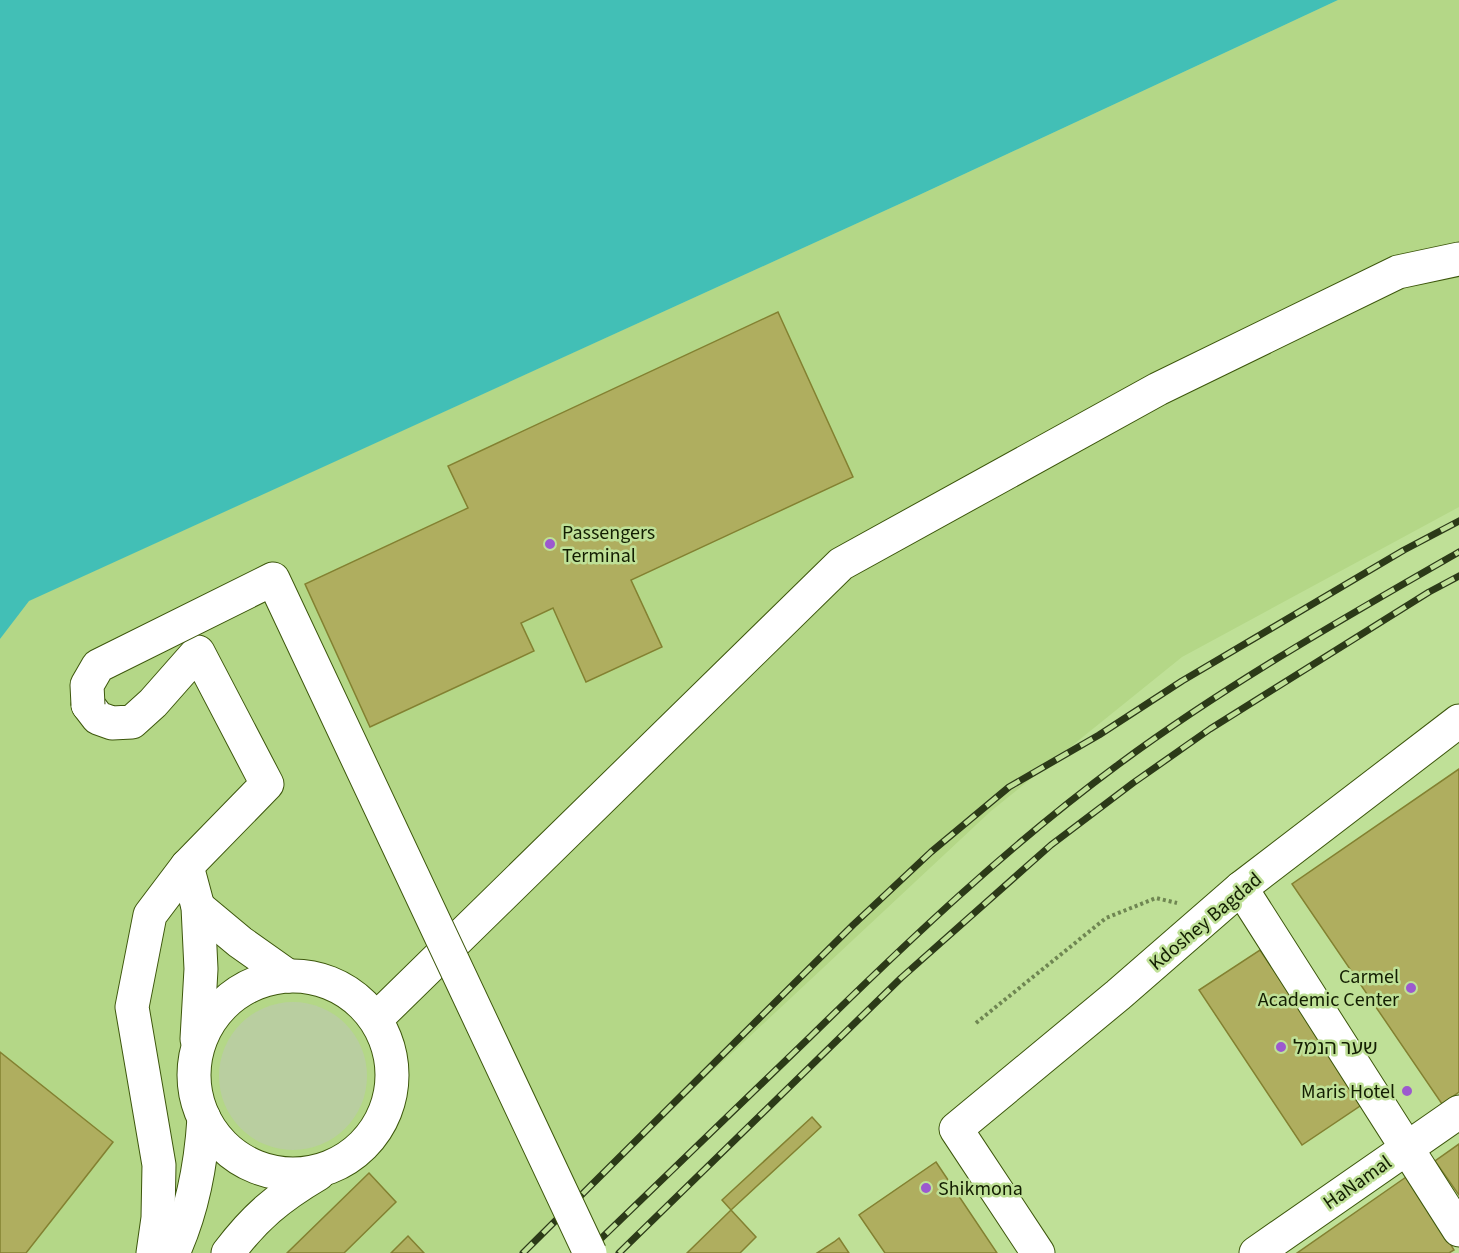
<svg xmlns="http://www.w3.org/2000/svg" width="1459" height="1253" font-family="'Source Sans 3','Noto Sans Hebrew',sans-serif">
<rect width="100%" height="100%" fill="#bfe097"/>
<path fill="#b4d787" d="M1338 0H1459V507L1182 657 991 811 518 1253H0V639L28 601 917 196Z"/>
<circle fill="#b9cea0" cx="293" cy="1076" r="74"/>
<path fill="#42bfb6" d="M0 0H1338L917 196 29 601 0 639Z"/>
<g fill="#afae5f" stroke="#838131" stroke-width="1.5">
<path d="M778 312 853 477 631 580 662 647 586 682 553 608 521 623 534 651 370 727 305 584 468 508 448 466Z"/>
<path d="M1459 769V1092L1442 1104 1292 884Z"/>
<path d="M1260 950 1363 1104 1302 1145 1199 990Z"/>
<path d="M0 1052 113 1142 26 1253H0Z"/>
<path d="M812 1117 821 1127 731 1210 722 1200Z"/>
<path d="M1459 1144V1195L1435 1161Z"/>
<path d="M936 1162 997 1253H885L859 1215Z"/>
<path d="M369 1173 396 1202 344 1253H287Z"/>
<path d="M1409 1175 1454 1250 1449 1253H1297Z"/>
<path d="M731 1210 756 1237 740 1253H687Z"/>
<path d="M408 1236 424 1253H391Z"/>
<path d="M839 1238 849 1253H817L834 1242Z"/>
</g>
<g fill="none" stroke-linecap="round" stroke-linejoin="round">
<defs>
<g id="minor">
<path d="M88 705 98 718 112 723 132 722 153 703 198 652 267 784 187 866 150 915 132 1007 159 1165 158 1218 153 1253"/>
<path d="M187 866 198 907 201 969 197 1039"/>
<path d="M1241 888 1459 1230"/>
<path d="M198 907 240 942 288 976"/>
<circle cx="293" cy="1075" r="99"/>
<path d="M376 1019 841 564 1158 389 1398 272 1459 259"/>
<path d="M173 1253C193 1210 201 1165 204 1118"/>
<path d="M228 1253C255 1217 279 1197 318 1174"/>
<path d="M1038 1253 956 1129 1118 995 1241 888 1459 721"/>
<path d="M1256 1253 1459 1112"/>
</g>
</defs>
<use href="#minor" stroke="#3d570c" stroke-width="35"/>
<path stroke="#6f8652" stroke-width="4" stroke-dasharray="3 3" stroke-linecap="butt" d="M976 1023 1106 918 1156 898 1177 903"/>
<use href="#minor" stroke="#fff" stroke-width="33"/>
<defs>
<g id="rail">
<path d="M523 1253 853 925 931 852 1009 787 1099 735 1182 681 1404 550 1459 521"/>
<path d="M586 1253C661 1181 735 1109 810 1037 908 941 1008 846 1119 764 1226 685 1344 618 1459 552"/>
<path d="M619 1253 901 978 1051 845 1133 783 1210 729 1429 592 1459 576"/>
</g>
</defs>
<use href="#rail" stroke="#2c3a18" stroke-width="7"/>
<use href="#rail" stroke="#bfe097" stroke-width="4.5" stroke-dasharray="14" stroke-linecap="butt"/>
<defs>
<path id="minor-bridge" d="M88 705 87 685 98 666 273 579 590 1253"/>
</defs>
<use href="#minor-bridge" stroke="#3d570c" stroke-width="35" stroke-linecap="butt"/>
<use href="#minor-bridge" stroke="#fff" stroke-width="33"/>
</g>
<g fill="#9c59cf" stroke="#bfe097" stroke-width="2">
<circle cx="550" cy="544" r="6"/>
<circle cx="1411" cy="988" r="6"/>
<circle cx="1281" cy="1047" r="6"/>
<circle cx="1407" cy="1091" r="6"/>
<circle cx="926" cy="1188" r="6"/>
</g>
<g text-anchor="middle" stroke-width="5" stroke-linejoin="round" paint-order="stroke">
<g font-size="20" fill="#131e02" stroke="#bfe097" text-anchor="start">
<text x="562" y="539">Passengers<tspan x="562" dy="23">Terminal</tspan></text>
<text x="1399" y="983" text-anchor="end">Carmel<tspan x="1399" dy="23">Academic Center</tspan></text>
<text x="1293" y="1054">שער הנמל</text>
<text x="1395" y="1098" text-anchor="end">Maris Hotel</text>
<text x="938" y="1195">Shikmona</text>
</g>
<g font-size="20" fill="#131e02" stroke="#bfe097">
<text transform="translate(1205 921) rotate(-40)" y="7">Kdoshey Bagdad</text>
<text transform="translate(1357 1182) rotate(-35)" y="7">HaNamal</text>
</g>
</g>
</svg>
